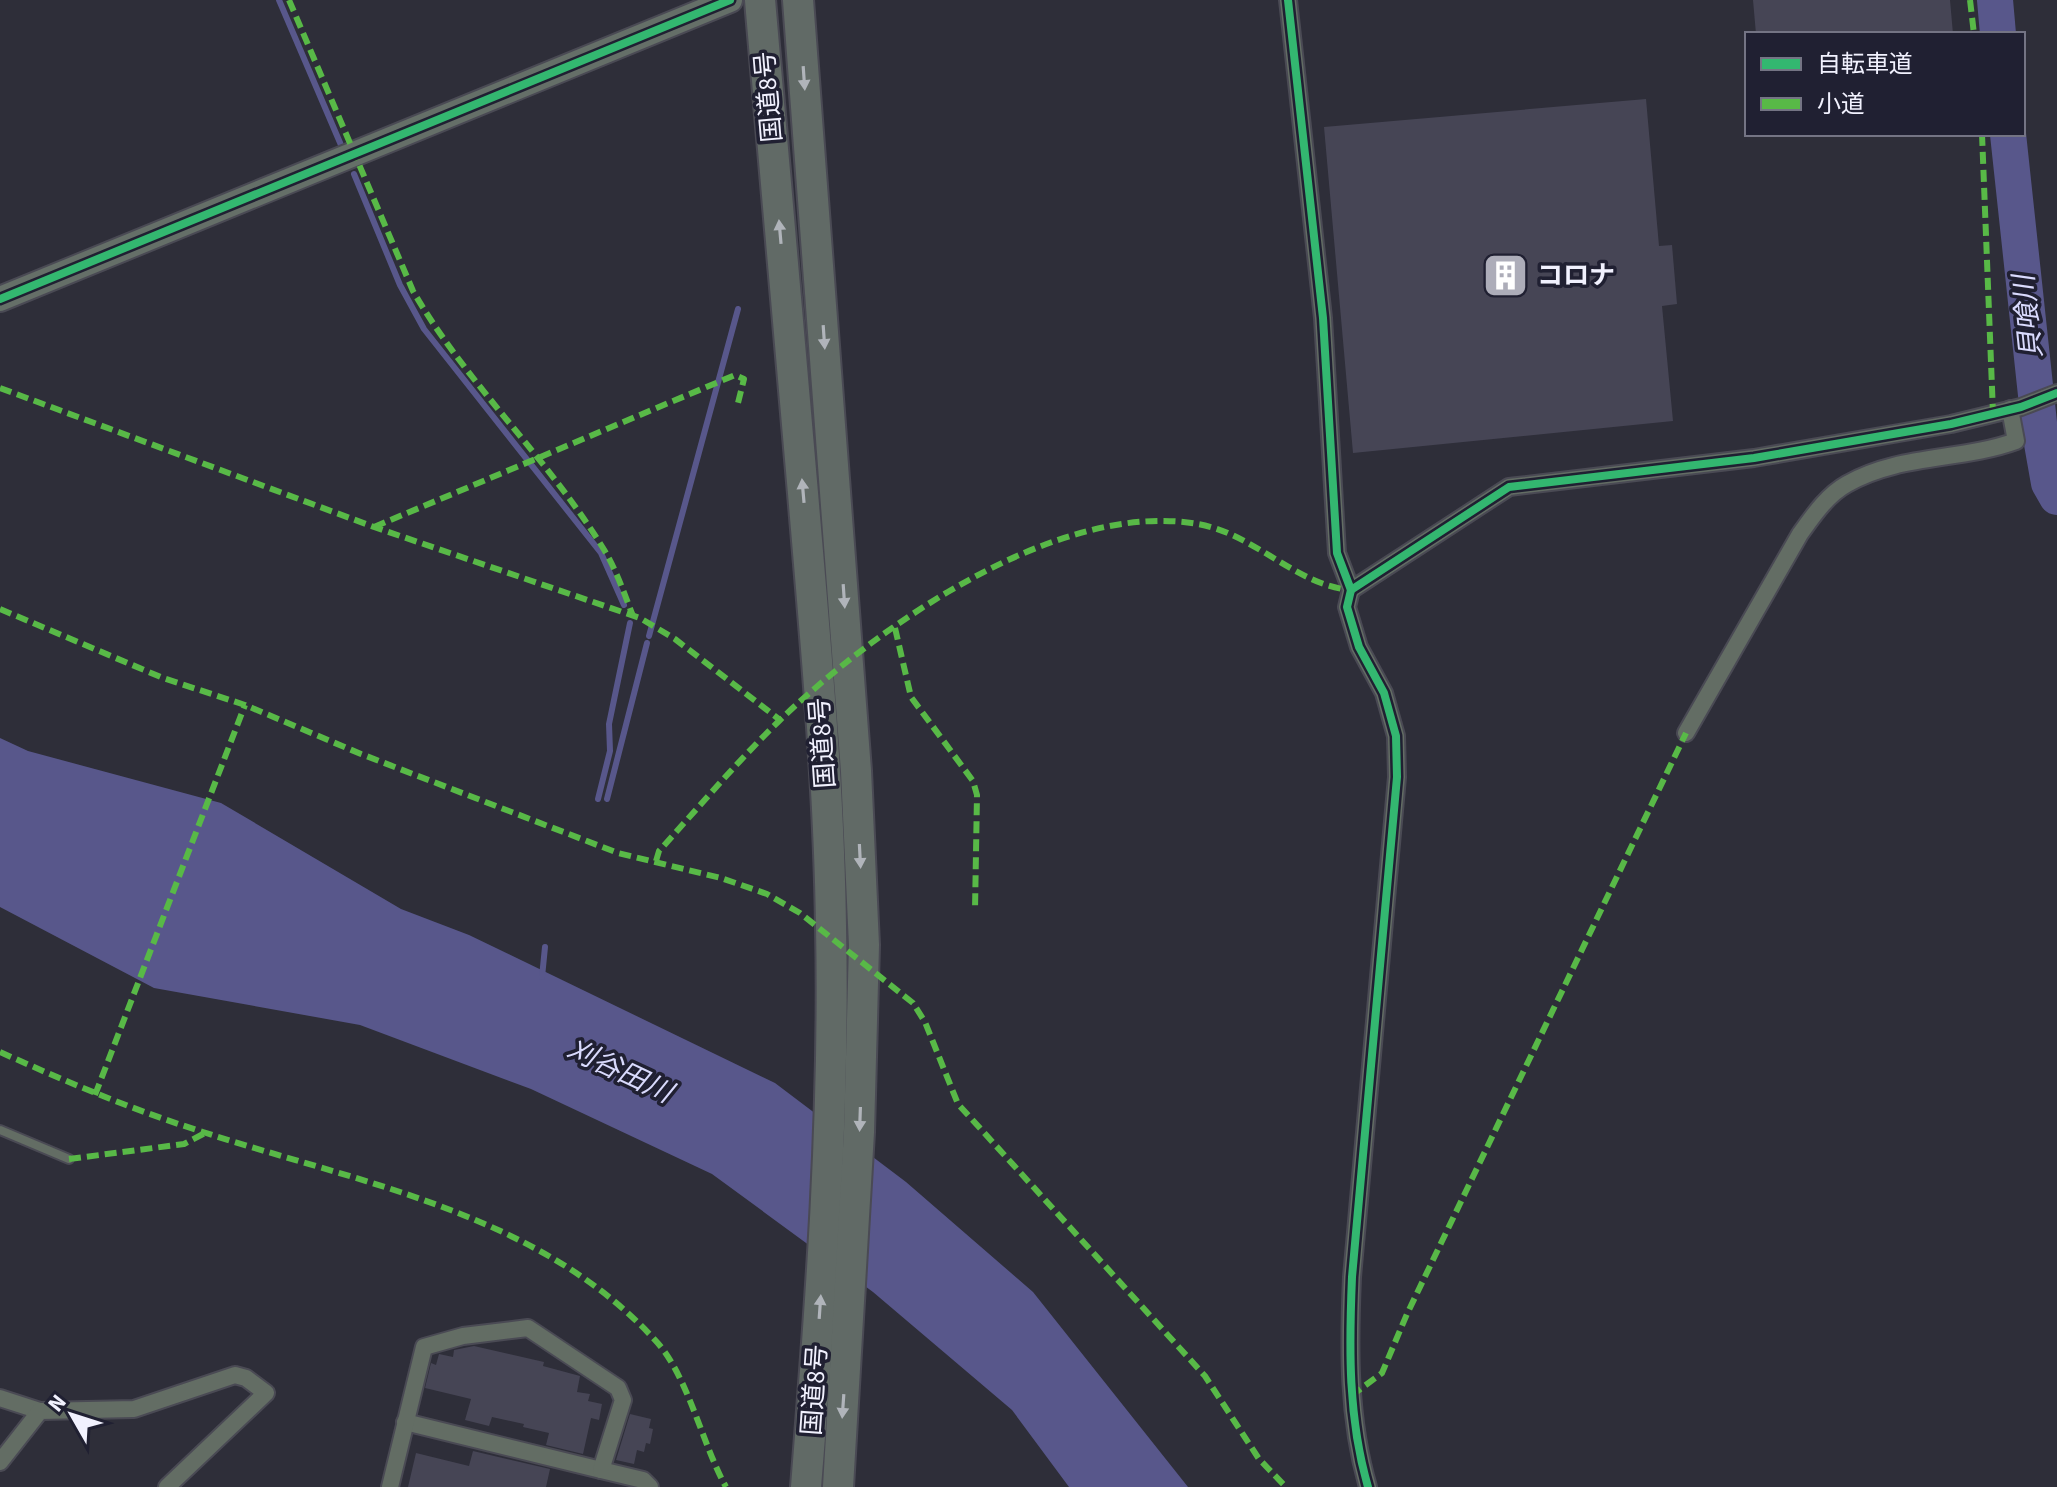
<svg xmlns="http://www.w3.org/2000/svg" width="2057" height="1487" font-family="'Source Sans 3','Noto Sans JP',sans-serif">
<rect width="100%" height="100%" fill="#2e2e39"/>
<path fill="#58578b" d="M0 738 28 751 221 803 401 909 469 935 775 1083 906 1182 1033 1292 1188 1487H1069L1012 1410 873 1292 712 1174 531 1089 360 1025 154 988 0 907Z"/>
<g fill="none" stroke-linecap="round" stroke-linejoin="round">
<g stroke="#58578b" stroke-width="6">
<path d="M279 0 341 145"/>
<path d="M354 174 400 285 424 329 601 553 624 605"/>
<path d="M649 636 738 309"/>
<path d="M598 799 610 751 609 724 630 623"/>
<path d="M607 799 647 643"/>
<path d="M542 977 545 947"/>
</g>
<g stroke="#58578b" stroke-width="36">
<path d="M1995 0 1998 34"/>
<path d="M2008 134 2040 432 2049 483 2057 497"/>
</g>
</g>
<g fill="#464555">
<path d="M1753 0H1950L1953 34H1756Z"/>
<path d="M1646 99 1659 246 1672 245 1677 304 1662 306 1673 421 1353 453 1324 127Z"/>
<path d="M474 1346 544 1362 543 1366 580 1376 577 1392 590 1394 588 1401 602 1404 599 1420 591 1418 583 1454 546 1445 549 1433 523 1427 524 1424 492 1417 489 1426 465 1420 471 1399 425 1388 431 1363 436 1365 439 1354 453 1357 454 1350Z"/>
<path d="M630 1414 651 1419 649 1428 653 1429 650 1444 646 1443 644 1452 637 1450 634 1464 616 1460Z"/>
<path d="M473 1451 550 1469 546 1487H408L416 1453 469 1466Z"/>
</g>
<g fill="none" stroke-linecap="round" stroke-linejoin="round">
<defs>
<path id="lane" d="M0 1130 69 1159"/>
<g id="street">
<path d="M1288 0 1323 318 1337 553 1351 590 1347 607 1359 647 1384 693 1396 736 1397 777 1352 1277C1349 1348 1348 1418 1368 1487"/>
<path d="M1351 590 1509 487 1754 458 1951 424 2021 407 2057 393"/>
<path d="M1686 733 1800 534C1813 516 1827 495 1847 484 1899 454 1961 461 2016 441L2010 409"/>
<path d="M0 1398 40 1411"/>
<path d="M405 1422 601 1470"/>
<path d="M0 1462 40 1411 134 1409 235 1375 246 1378 266 1393 167 1487"/>
<path d="M390 1487 424 1347 463 1336 528 1328 618 1388 623 1400 601 1470 643 1480 650 1487"/>
</g>
<path id="secondary" d="M0 299 730 0"/>
<g id="highway">
<path d="M760 0C774 164 789 328 803 493 815 637 829 781 831 926 835 1113 821 1301 806 1487"/>
<path d="M798 0 856 771 864 945 859 1132 838 1487"/>
</g>
</defs>
<use href="#lane" stroke="#4a4a54" stroke-width="12"/>
<use href="#street" stroke="#4a4a54" stroke-width="20"/>
<use href="#secondary" stroke="#4a4a54" stroke-width="28"/>
<use href="#highway" stroke="#4a4a54" stroke-width="34"/>
<use href="#lane" stroke="#636d64" stroke-width="8"/>
<use href="#street" stroke="#636d64" stroke-width="16"/>
<use href="#secondary" stroke="#656f68" stroke-width="24"/>
<use href="#highway" stroke="#616a66" stroke-width="30"/>
<g stroke="#58b947" stroke-width="6" stroke-dasharray="12 6" stroke-linecap="butt">
<path d="M289 0 413 291C466 383 547 457 603 548 616 569 624 593 633 616"/>
<path d="M1970 0 1974 34"/>
<path d="M1982 134 1993 413"/>
<path d="M0 388 374 527 640 618 675 639 780 720"/>
<path d="M374 527 735 375 744 379 737 407"/>
<path d="M0 609 163 678 245 705 361 754 618 853 721 878 767 894 800 913 913 1003 925 1022 958 1104 1205 1376 1259 1459 1286 1487"/>
<path d="M895 628 911 697 973 781 977 795 975 910"/>
<path d="M656 861 659 851C698 808 736 763 778 722 874 629 1057 499 1198 524 1255 534 1297 586 1351 590"/>
<path d="M0 1052C67 1082 133 1110 203 1132 359 1183 539 1213 655 1340 688 1375 702 1444 726 1487"/>
<path d="M95 1095 245 705"/>
<path d="M69 1159 184 1144 205 1133"/>
<path d="M1351 1396 1382 1373 1407 1314 1686 733"/>
</g>
<defs>
<g id="cycleway">
<path d="M1288 0 1323 318 1337 553 1351 590 1347 607 1359 647 1384 693 1396 736 1397 777 1352 1277C1349 1348 1348 1418 1368 1487"/>
<path d="M0 299 730 0"/>
<path d="M1351 590 1509 487 1754 458 1951 424 2021 407 2057 393"/>
</g>
</defs>
<use href="#cycleway" stroke="#202032" stroke-width="13"/>
<use href="#cycleway" stroke="#33b770" stroke-width="8"/>
</g>
<defs><path id="oneway-solid" d="M-6-.8H1V-3.2L6.5 0L1 3.2V.8H-6Z" transform="scale(2)"/></defs>
<g fill="#b0b4ba">
<use href="#oneway-solid" transform="translate(804 78) rotate(86)"/>
<use href="#oneway-solid" transform="translate(780 232) rotate(-95)"/>
<use href="#oneway-solid" transform="translate(824 337) rotate(86)"/>
<use href="#oneway-solid" transform="translate(803 491) rotate(-95)"/>
<use href="#oneway-solid" transform="translate(844 596) rotate(86)"/>
<use href="#oneway-solid" transform="translate(860 856) rotate(87)"/>
<use href="#oneway-solid" transform="translate(860 1119) rotate(92)"/>
<use href="#oneway-solid" transform="translate(820 1307) rotate(-86)"/>
<use href="#oneway-solid" transform="translate(843 1406) rotate(94)"/>
</g>
<defs>
<symbol id="building-square" viewBox="-11 -11 22 22"><rect x="-9" y="-9" width="18" height="18" rx="4" fill="#adadb9" stroke="#202032"/><path d="M-4-6H4V6H1V3H-1V6H-4ZM-2.5-4.3h1.7v1.8h-1.7ZM.8-4.3h1.7v1.8H.8ZM-2.5-1h1.7V.8h-1.7ZM.8-1h1.7V.8H.8Z" fill="#fff"/></symbol>
</defs>
<g fill-rule="evenodd">
<use href="#building-square" x="1480" y="250" width="51" height="51"/>
</g>
<g text-anchor="middle" stroke-width="7" stroke-linejoin="round" paint-order="stroke">
<g font-size="26" fill="#f1f1fe" stroke="#202032">
<text transform="translate(768 97) rotate(-95)" y="9">国道8号</text>
<text transform="translate(822 743) rotate(-94)" y="9">国道8号</text>
<text transform="translate(814 1390) rotate(-86)" y="9">国道8号</text>
</g>
<g font-size="26" font-weight="bold" fill="#f1f1fe" stroke="#202032" text-anchor="start">
<text x="1537" y="284">コロナ</text>
</g>
<g font-size="28" font-style="italic" fill="#d9dafd" stroke="#202032">
<text transform="translate(2027 317) rotate(-96)" y="10">貝喰川</text>
<text transform="translate(620 1070) rotate(25)" y="10">刈谷田川</text>
</g>
</g>
<rect x="1745" y="32" width="280" height="104" fill="#202032" stroke="#747484" stroke-width="2"/>
<rect x="1761" y="58" width="40" height="12" fill="#33b770" stroke="#747484" stroke-width="2"/>
<text x="1817" y="72" font-size="24" fill="#f1f1fe">自転車道</text>
<rect x="1761" y="98" width="40" height="12" fill="#58b947" stroke="#747484" stroke-width="2"/>
<text x="1817" y="112" font-size="24" fill="#f1f1fe">小道</text>
<g transform="translate(72 1415) rotate(309)" stroke="#202032" stroke-width="6" paint-order="stroke">
<path d="M0-6L14 30L0 20L-14 30Z" fill="#f1f1fe"/>
<text y="-12" font-size="22" font-weight="bold" text-anchor="middle" fill="#f1f1fe">N</text>
</g>
</svg>
